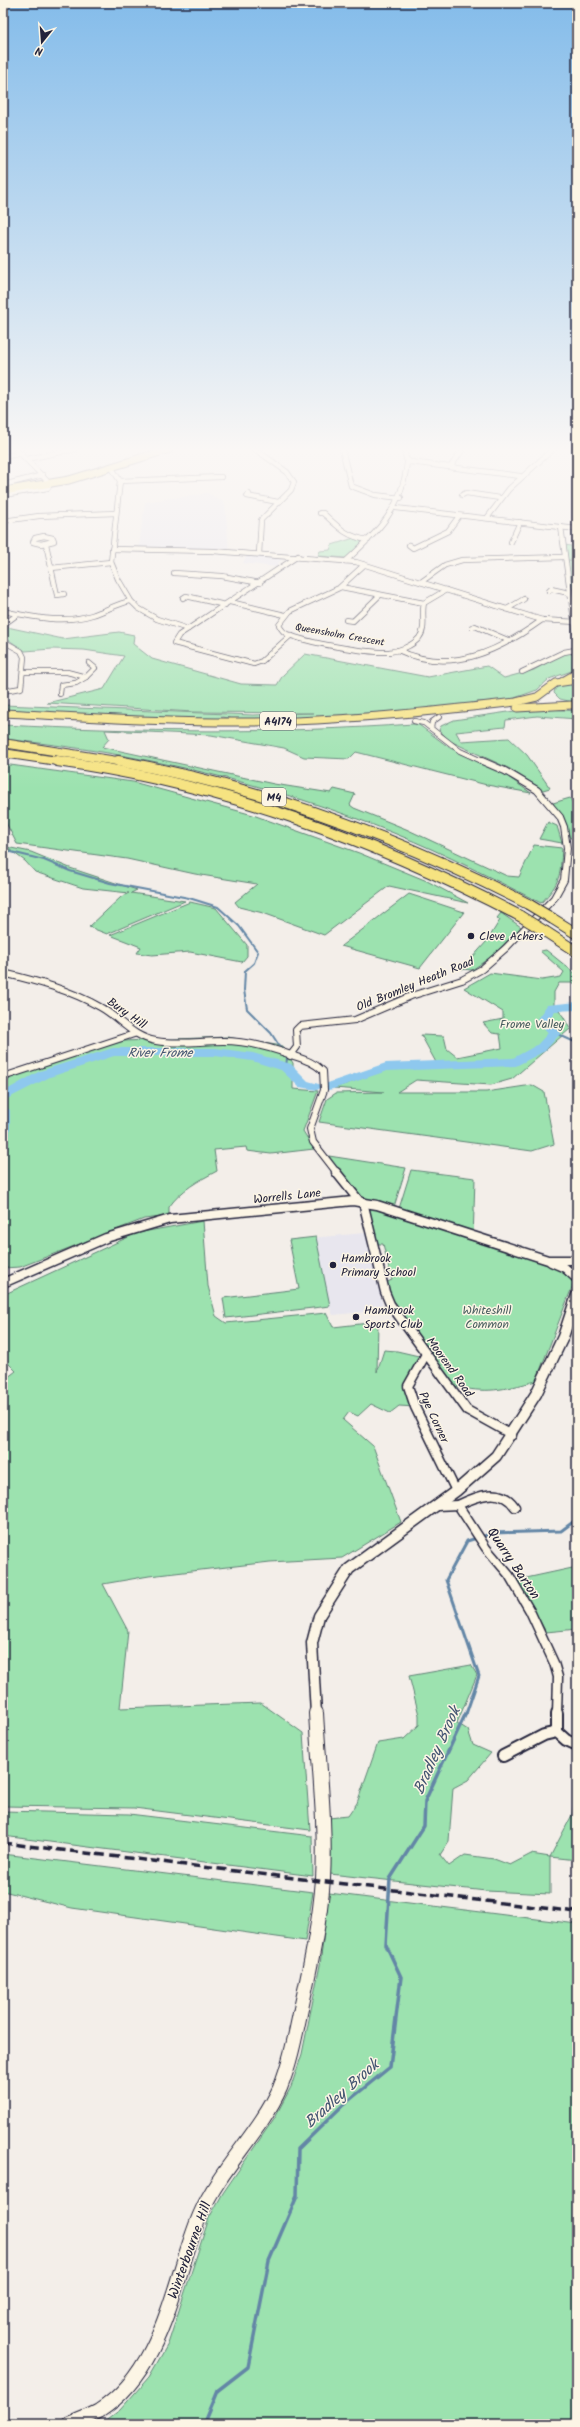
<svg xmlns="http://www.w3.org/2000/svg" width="580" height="2427" font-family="Kalam,sans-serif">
<rect width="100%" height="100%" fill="#f3eee9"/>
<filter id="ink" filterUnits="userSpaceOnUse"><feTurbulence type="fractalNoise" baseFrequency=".025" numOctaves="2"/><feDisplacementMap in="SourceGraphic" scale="8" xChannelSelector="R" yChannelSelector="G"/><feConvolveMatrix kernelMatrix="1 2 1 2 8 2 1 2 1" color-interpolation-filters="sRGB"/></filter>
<g filter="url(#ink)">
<g fill="#e8e6ee">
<path d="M208 493 225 503 229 551 139 547 145 502Z"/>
<path d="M247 555 282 558 276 567 243 563Z"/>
<path d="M365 1233 384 1310 333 1315 329 1306 226 1318 223 1298 299 1289 289 1240Z"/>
</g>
<g fill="#9ce2af" stroke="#5f8275">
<path d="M354 538 364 541 347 558 318 556 320 551 330 550 332 545Z"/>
<path d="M565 545 576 547 577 560H567Z"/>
<path d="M566 561 577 562V589H572Z"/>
<path d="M7 627 63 639 119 632 134 635 133 644 152 659 241 684 277 685 283 675 305 654 428 677 487 666 504 678 534 670 562 654 577 651 571 654H577V669L549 679 537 690 509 700 478 702 447 708 286 719H235L222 717 214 720 3 710V705L253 715 314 713 193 712 47 703 104 689 124 656 84 650 52 649 25 651 3 636Z"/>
<path d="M577 682V703L560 699 554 693 556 686Z"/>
<path d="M535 708 577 711V719L537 716 506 720 505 727 456 732 461 741 509 738 527 755 550 788 543 790 510 769 450 741 439 730 441 726 454 720Z"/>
<path d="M413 724 419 725 450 748 494 767 531 793 487 785 356 752 349 759 304 757 284 748 211 735 105 730 109 739 102 747 274 784 331 793 334 789 355 794 350 805 354 808 406 829 507 876 519 877 534 845 562 848C560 876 561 882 541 903 493 879 446 854 396 834 272 783 136 752 3 739V725C140 732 276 734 413 724Z"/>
<path d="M3 764 133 782 253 815 359 853 427 881 468 903 389 886 324 935 263 913 239 907 235 902 257 884 195 874 127 859 17 844 3 817Z"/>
<path d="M570 798 577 812V837L570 838 566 825 553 803Z"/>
<path d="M548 822 557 826 562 843 539 839Z"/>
<path d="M6 847 31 852 70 868 137 890 131 893 185 901 107 934 89 927 121 897 129 893 83 888 35 872 25 861Z"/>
<path d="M409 894 464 912 420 968 341 946Z"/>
<path d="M190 902 216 908 247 945V956L242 962 190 952 152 955 137 953 141 947 110 935Z"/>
<path d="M501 913 521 927 492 956 472 970 462 969 487 941 500 920 497 918Z"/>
<path d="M546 950 577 975V983H559L554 992V1005L563 1016 570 1029 512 1079 491 1085 416 1080 397 1092H486L532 1085 544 1092 554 1144 532 1151 319 1122 327 1099 336 1093 384 1092 334 1088 392 1068 438 1066 421 1035 444 1036 447 1049 457 1057 502 1048 500 1034 492 1033 483 1023 503 1019V1012L464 988 490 973 542 980 561 977 564 972 540 951Z"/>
<path d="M227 1037 282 1046 293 1063V1089L318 1091 303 1131 314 1149 271 1154 247 1151 246 1147 214 1150 217 1171C198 1181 181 1190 169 1207V1216L144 1219 20 1267 3 1268V1086L12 1077 65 1057 124 1041Z"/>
<path d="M329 1156 406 1168 394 1207 360 1197Z"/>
<path d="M411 1170 475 1178 473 1240 550 1265 572 1279 574 1282 536 1381C502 1390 487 1394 453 1386L393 1303 385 1283 392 1280 383 1244H377L368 1214 369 1209 373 1208 397 1215Z"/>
<path d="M203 1221 208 1286 216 1316 226 1323 326 1313 333 1327 378 1322 377 1372 384 1350 397 1351 423 1357 408 1386 415 1407 399 1406 390 1413 371 1404 358 1416 349 1412 343 1420 373 1446 401 1522 342 1558 270 1562 149 1576 103 1584 128 1631 120 1708 261 1703 303 1733 310 1830 134 1808 3 1806V1381L16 1371 3 1358V1295L137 1233Z"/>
<path d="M316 1237 330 1306 226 1318 223 1298 299 1289 289 1240Z"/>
<path d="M577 1567V1629L546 1632 517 1580Z"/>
<path d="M471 1665 477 1675 457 1723 468 1730 473 1745 491 1753 468 1780 453 1788 449 1841 440 1855 449 1866 465 1855 494 1859 510 1865 531 1854 550 1857 572 1815 577 1785V1860L550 1857V1894L486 1891 330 1874 329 1818 348 1816 357 1803 378 1743 404 1739 419 1725V1715L409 1676Z"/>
<path d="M3 1811 129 1814 312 1836 313 1876 3 1836Z"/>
<path d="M3 1854 313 1892 305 1941 72 1908 3 1891Z"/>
<path d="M329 1893 577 1924V2424H101L120 2410 149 2377 168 2344 209 2218 223 2193 275 2117 291 2087 302 2054 320 1965Z"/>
</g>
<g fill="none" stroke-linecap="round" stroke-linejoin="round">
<g stroke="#6386a6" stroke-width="2">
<path d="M3 850 44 860 70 871 110 883 189 898 218 907 239 926 258 952 254 963 245 971 244 990 247 1009 271 1033 282 1050"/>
<path d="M555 1033 577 1043"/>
<path d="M286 1067 287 1058"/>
</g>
<path stroke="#6386a6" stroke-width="3" d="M466 1714 479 1676 446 1580 467 1541 494 1533 561 1531 577 1519"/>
<path stroke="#6386a6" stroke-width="3.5" d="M206 2424 205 2420 217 2391 248 2367 269 2261 297 2196 298 2149 342 2106 390 2067 401 1977 386 1945 390 1879 424 1826 425 1801 466 1713"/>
<g fill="#8ec8ee" fill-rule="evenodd">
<path d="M577 1002V1010L555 1011 549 1019 561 1033 545 1051 516 1066 387 1071 333 1089 328 1090 322 1087 317 1090 299 1087 281 1070 252 1061 215 1056H114L50 1077 3 1101V1092L40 1071 113 1048H215L253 1053 291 1064 308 1081 322 1085 386 1063 513 1058 537 1045 548 1033 537 1019 547 1005Z"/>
<path d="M3 1106 10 1110V1136L3 1140Z"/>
</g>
<defs>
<g id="minor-far3">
<path d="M255 449 287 472 294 482 291 490 261 520 259 554"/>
<path d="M342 449 351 486 375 495 401 498"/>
<path d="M404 449 406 459 410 462"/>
<path d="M3 457 22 453"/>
<path d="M27 459 75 449"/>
<path d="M410 462 520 476"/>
<path d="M451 466 463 449"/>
<path d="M112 468 120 481 111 562 118 579 131 601 138 608 157 619 188 629"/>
<path d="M120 481 221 477"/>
<path d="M3 485 43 475"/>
<path d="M249 494 247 496 278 502"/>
<path d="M3 495 48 488 50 484 16 449"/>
<path d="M462 495 466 493 500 498"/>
<path d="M396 508 577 529"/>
<path d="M320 513H323C338 527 347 537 368 540"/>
<path d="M487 518 509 489 553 449"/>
<path d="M3 521 39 516 116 513"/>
<path d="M561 527 577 642"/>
<path d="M44 536 53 538 54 541 41 544 33 542 35 538Z"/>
<path d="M511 542 520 522"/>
<path d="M46 544 57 595 64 594"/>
<path d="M409 545 413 548 448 531 459 516"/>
<path d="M112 549 213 551 356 562 542 620 577 622"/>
<path d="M346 561C378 531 402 509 407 463L410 462"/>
<path d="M364 565 339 588 290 611 279 625C281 629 283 632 287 634 307 643 367 653 389 652 399 651 412 646 419 638 427 628 421 615 424 603L446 590"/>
<path d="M51 568 111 562"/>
<path d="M174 573 222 576 260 583"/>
<path d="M421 582 445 565 462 560 564 557"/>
<path d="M341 587 424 603"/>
<path d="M549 591 551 589 569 593"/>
<path d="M183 598 186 596 225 605"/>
<path d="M230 602 285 615"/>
<path d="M507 609 524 599"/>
<path d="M3 611C32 617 63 624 92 615 105 611 117 604 130 601"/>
<path d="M346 620 353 621 380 595"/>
<path d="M3 625 18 614"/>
<path d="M472 627 475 626 510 641"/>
<path d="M291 635 262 661 254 664 174 643 179 635 298 556"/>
<path d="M3 641 21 651 24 657 21 688 3 691"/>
<path d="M398 650C451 675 499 651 542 620"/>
<path d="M23 672H67L86 677 76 683 61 685 60 694"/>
<path d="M522 672 564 652 575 650 577 647"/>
<path d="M86 677 95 668 89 663"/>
<path d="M414 721 424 723 460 751 484 762"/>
<path d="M431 728 432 722 439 717"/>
</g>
<g id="minor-far2">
<path d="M3 973C37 981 70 990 100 1007 120 1018 132 1037 156 1041 179 1045 200 1041 223 1041 246 1041 269 1047 291 1055 303 1059 314 1062 323 1071L324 1090 310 1129 313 1142 337 1173"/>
<path d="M290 1056 297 1047 296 1030 300 1026 355 1020 411 996 462 980 482 969 506 948 554 898 564 880 567 848 564 827 560 817 537 790 505 771 482 761"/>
<path d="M3 1077 134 1034"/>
</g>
<g id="minor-far1">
<path d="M336 1172 360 1202"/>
<path d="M363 1202 385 1292 390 1304 467 1410 512 1435"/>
<path d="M551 1262 565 1268 577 1279"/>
<path d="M3 1283 106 1238 170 1219 353 1201 377 1205 548 1260H577"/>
<path d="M426 1354 408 1386 415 1407 456 1491"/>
<path d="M458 1505C477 1496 501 1486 515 1507"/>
<path d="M436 1506 458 1505 486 1548 509 1575 530 1611 554 1663 558 1677 557 1714"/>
</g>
<g id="minor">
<path d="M557 1732V1713"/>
<path d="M503 1756 544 1735 557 1732 566 1740 577 1745"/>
</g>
<path id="secondary-far1" d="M316 1714 312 1643 319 1616 349 1569 456 1491 496 1456 536 1394 563 1337 577 1295"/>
<path id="secondary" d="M70 2424C79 2420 90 2416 99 2411 164 2370 173 2280 200 2215 220 2168 260 2133 280 2088 291 2061 296 2032 302 2004 311 1963 320 1921 323 1879 326 1824 319 1768 316 1713"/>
<g id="primary">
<path d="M3 491 69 480 170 449"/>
<path d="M563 681 577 673"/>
</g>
<g id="trunk">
<path d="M517 708 572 705"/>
<path d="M3 713C87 717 170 723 254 722 342 721 429 712 516 702L537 697 556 683 577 680"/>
</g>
<g id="motorway-far1">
<path d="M3 743 123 762"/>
<path d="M3 753 64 762"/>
</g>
<g id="motorway">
<path d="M57 761C223 784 372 839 520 916"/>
<path d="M118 761C262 787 398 837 528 904"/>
<path d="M553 919 577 934"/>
<path d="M546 932 577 952"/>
</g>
</defs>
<use href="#minor-far3" stroke="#22223b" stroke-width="6"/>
<use href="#minor-far2" stroke="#22223b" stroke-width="8"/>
<use href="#minor-far1" stroke="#22223b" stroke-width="11"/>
<use href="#minor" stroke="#22223b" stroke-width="14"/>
<use href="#secondary-far1" stroke="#22223b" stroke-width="13"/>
<use href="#secondary" stroke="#22223b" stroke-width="16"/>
<use href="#primary" stroke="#22223b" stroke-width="9"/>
<use href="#trunk" stroke="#22223b" stroke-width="9"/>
<use href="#motorway-far1" stroke="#22223b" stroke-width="10"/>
<use href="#motorway" stroke="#22223b" stroke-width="12"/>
<use href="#minor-far3" stroke="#fcf5e5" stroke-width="4.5"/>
<use href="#minor-far2" stroke="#fcf5e5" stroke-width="6"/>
<use href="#minor-far1" stroke="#fcf5e5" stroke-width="8"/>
<use href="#minor" stroke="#fcf5e5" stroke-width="10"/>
<use href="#secondary-far1" stroke="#fcf5e5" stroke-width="10"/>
<use href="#secondary" stroke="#fcf5e5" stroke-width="14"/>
<use href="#primary" stroke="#f6e381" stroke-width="7"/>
<use href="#trunk" stroke="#f6e381" stroke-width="7"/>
<use href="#motorway-far1" stroke="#f6e381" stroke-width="8"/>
<use href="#motorway" stroke="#f6e381" stroke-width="10"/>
<path stroke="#22223b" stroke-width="3.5" stroke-dasharray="9 4.5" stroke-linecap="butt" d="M3 1843 577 1912"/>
<defs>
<g id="motorway-bridge">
<path d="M528 904 553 919"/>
<path d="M520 916 546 932"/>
</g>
</defs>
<use href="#motorway-bridge" stroke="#22223b" stroke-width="12" stroke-linecap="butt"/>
<use href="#motorway-bridge" stroke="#f6e381" stroke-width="10"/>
</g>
</g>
<linearGradient id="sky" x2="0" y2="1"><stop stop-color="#84bcea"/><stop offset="0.57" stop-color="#faf7f5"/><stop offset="1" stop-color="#faf7f5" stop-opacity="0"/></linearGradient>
<rect width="580" height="789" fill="url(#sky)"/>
<g fill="#22223b" stroke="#fcf5e5" stroke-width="1.5">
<circle cx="471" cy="936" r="4"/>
<circle cx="333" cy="1265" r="4"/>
<circle cx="356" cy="1317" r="4"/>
</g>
<g text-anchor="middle" stroke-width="3" stroke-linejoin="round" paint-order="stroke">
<g font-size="10" fill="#22223b" stroke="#fcf5e5">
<text transform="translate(340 634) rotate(10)" y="4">Queensholm Crescent</text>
</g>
<g fill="#fcf5e5" stroke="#63616e" stroke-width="1">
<rect x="260" y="712" width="36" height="18" rx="3"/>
<rect x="262" y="788" width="24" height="18" rx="3"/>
</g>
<g font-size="11" font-weight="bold" fill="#22223b">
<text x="278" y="725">A4174</text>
<text x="274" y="801">M4</text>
</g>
<g font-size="12" fill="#22223b" stroke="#fcf5e5" text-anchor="start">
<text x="479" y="940">Cleve Achers</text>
<text x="341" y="1262">Hambrook<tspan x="341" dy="14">Primary School</tspan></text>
<text x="364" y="1314">Hambrook<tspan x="364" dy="14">Sports Club</tspan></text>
</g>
<g font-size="12" fill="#22223b" stroke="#fcf5e5">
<text transform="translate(415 984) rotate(-22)" y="4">Old Bromley Heath Road</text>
<text transform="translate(127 1013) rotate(35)" y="4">Bury Hill</text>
<text transform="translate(287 1196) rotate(-6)" y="4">Worrells Lane</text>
<text transform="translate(450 1367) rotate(54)" y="4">Moorend Road</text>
<text transform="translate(434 1417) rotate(65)" y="4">Pye Corner</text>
</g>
<g font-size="12" fill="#475c5e" stroke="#fcf5e5">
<text x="532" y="1028">Frome Valley</text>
<text x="487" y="1314">Whiteshill<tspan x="487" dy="14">Common</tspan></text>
</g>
<g font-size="13" font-style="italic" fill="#425471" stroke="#fcf5e5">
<text x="160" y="1057">River Frome</text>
</g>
<g font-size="14" fill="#22223b" stroke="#fcf5e5">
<text transform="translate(514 1563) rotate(56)" y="5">Quarry Barton</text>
<text transform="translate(189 2250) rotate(-70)" y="5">Winterbourne Hill</text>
</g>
<g font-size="16" font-style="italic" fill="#425471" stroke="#fcf5e5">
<text transform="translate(436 1750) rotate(-66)" y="6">Bradley Brook</text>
<text transform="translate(341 2093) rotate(-42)" y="6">Bradley Brook</text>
</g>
</g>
<rect width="580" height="2427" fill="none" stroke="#fcf5e5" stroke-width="16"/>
<rect x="8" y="8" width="564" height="2411" fill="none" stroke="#22223b" stroke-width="1.5" filter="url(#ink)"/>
<g transform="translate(42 42) rotate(197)" stroke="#fcf5e5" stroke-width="3" paint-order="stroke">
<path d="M0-3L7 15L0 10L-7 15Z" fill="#22223b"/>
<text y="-6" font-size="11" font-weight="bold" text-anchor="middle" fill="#22223b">N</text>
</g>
</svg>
